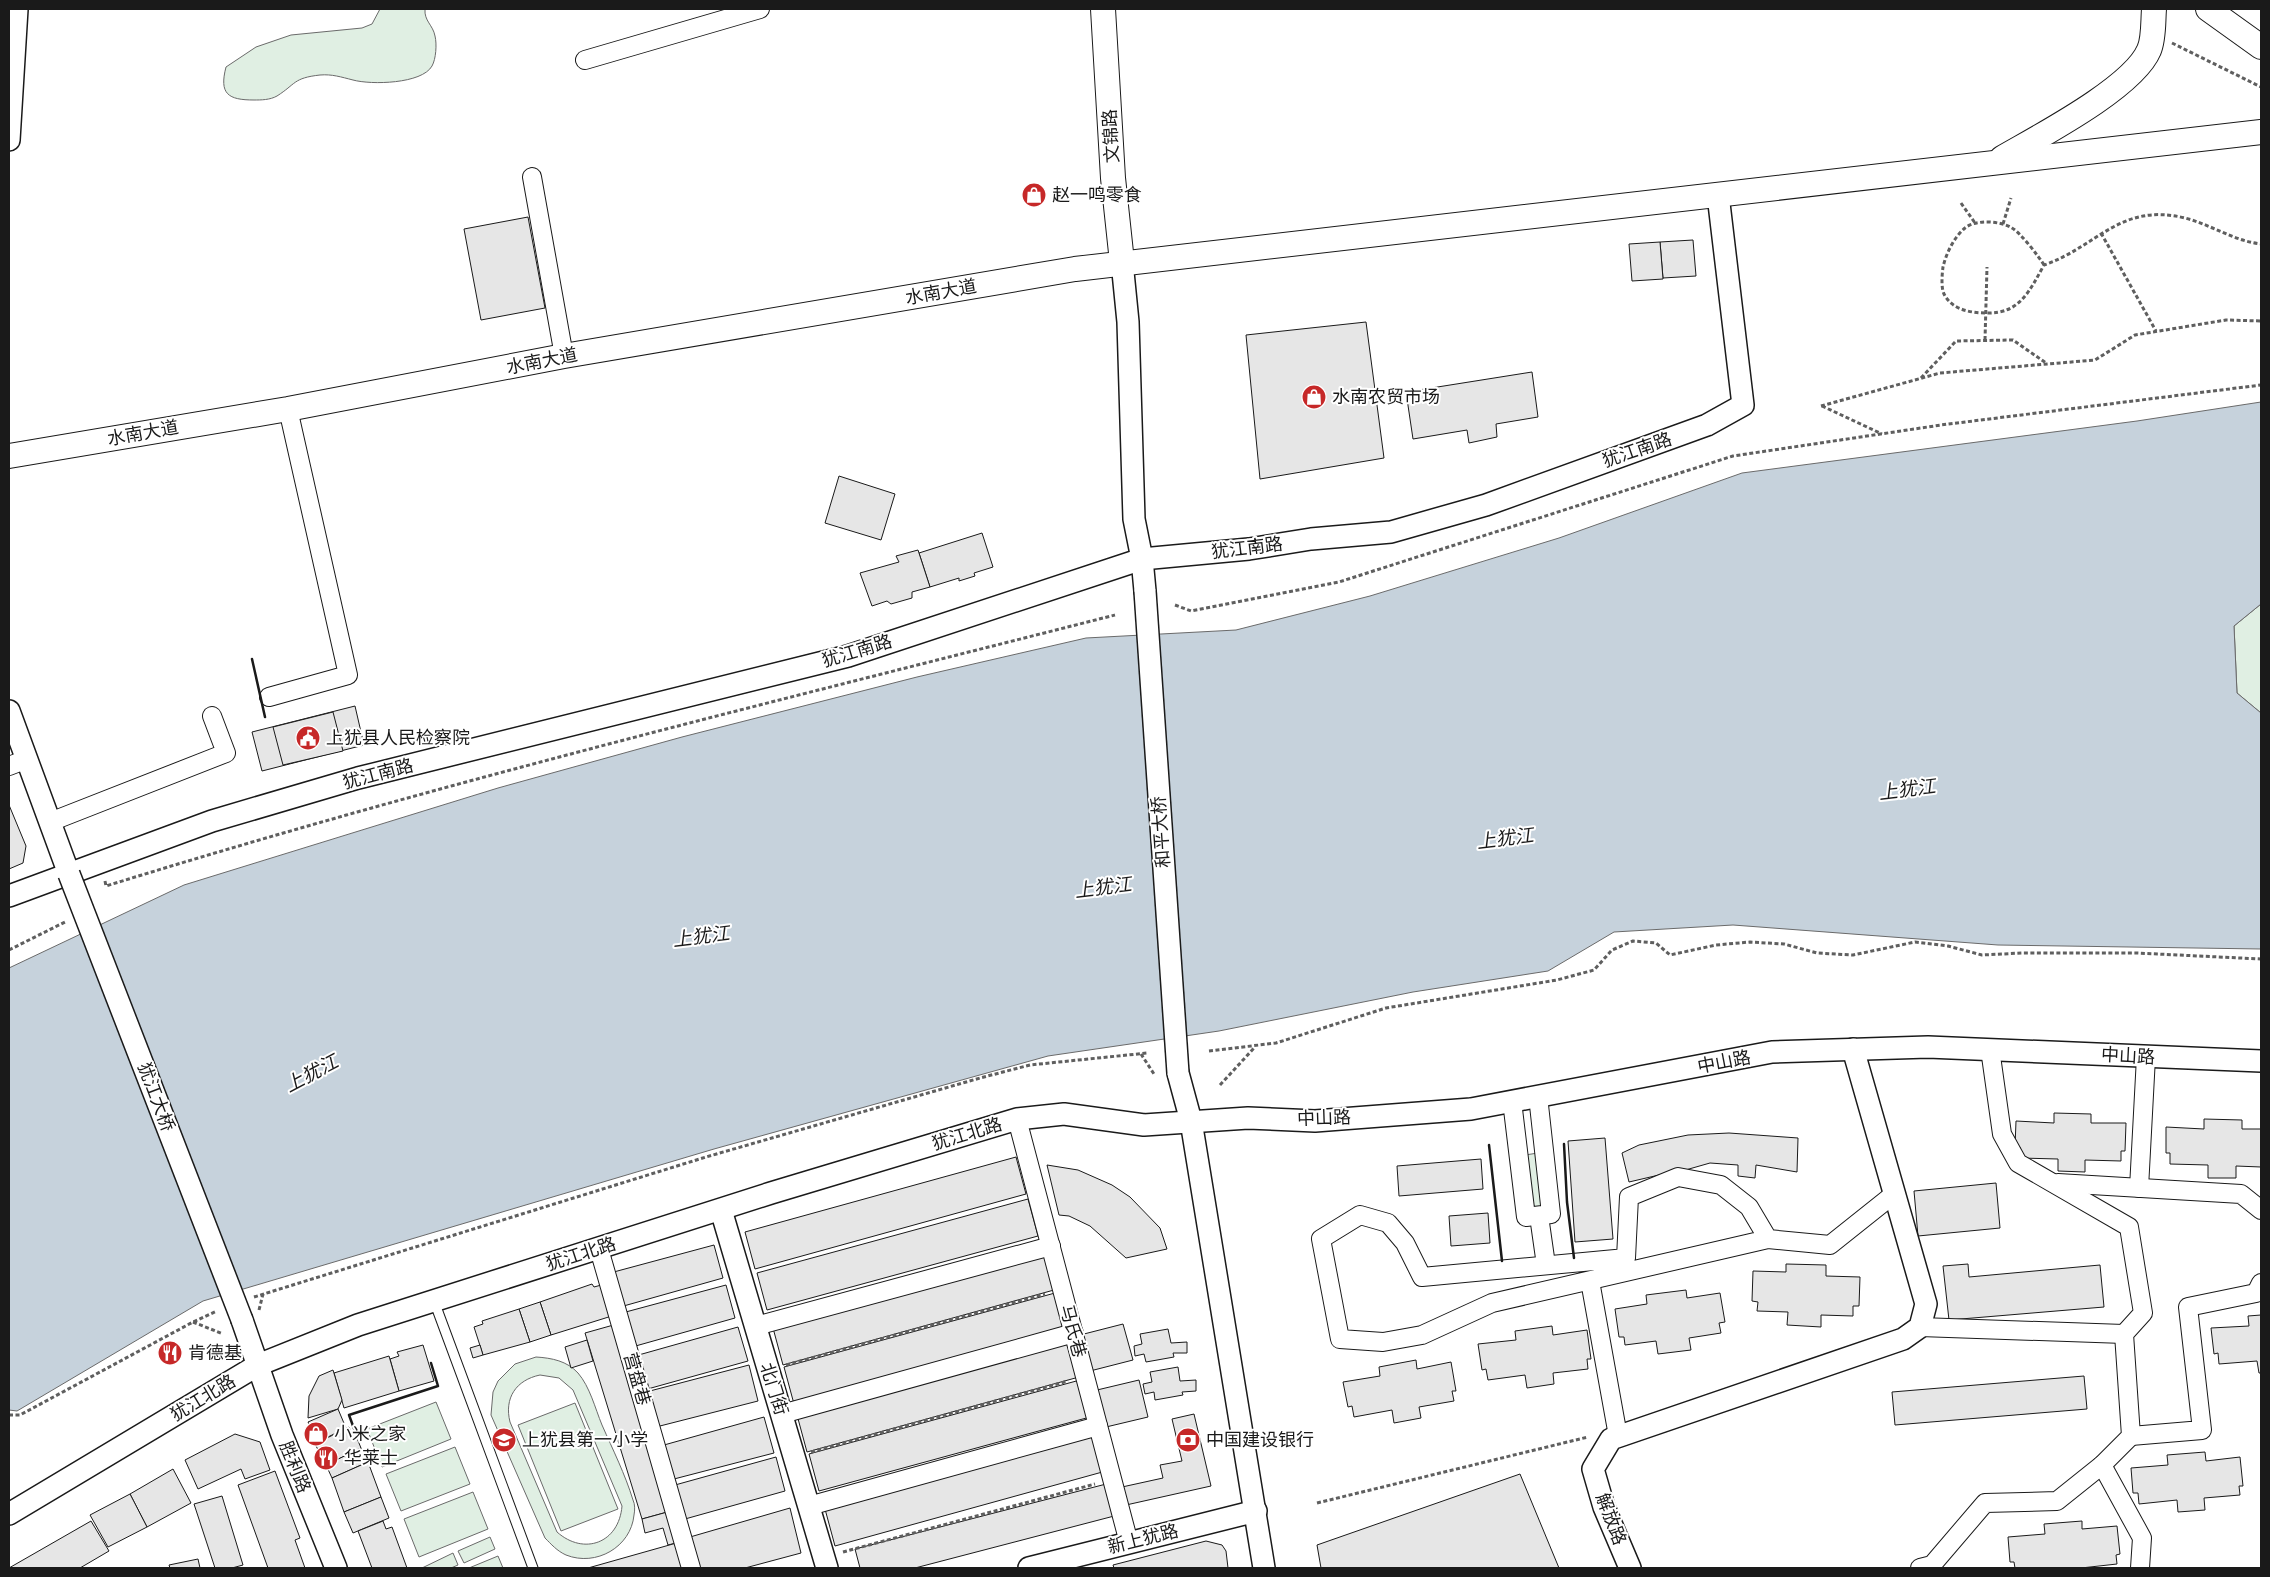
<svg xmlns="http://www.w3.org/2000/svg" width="2270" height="1577" font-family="Montserrat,'Noto Sans SC',sans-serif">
<rect width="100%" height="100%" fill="#fff"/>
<g fill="#e0efe3" stroke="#6a6a6a" fill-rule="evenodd">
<path d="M380 9H425C424 21 433 25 435 36 437 44 436 59 432 66 422 84 371 85 353 80 341 77 332 74 320 75 293 78 296 84 277 96 270 100 261 100 254 100 228 100 219 94 226 67L256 47 291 35 362 28 372 24Z"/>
<path d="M2261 604V713L2237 693 2234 626Z"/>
<path d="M1538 1153 1544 1208 1532 1210 1525 1155Z"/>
<path d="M536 1357C552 1358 567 1361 578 1373 590 1387 595 1408 602 1425 613 1450 625 1474 633 1500 635 1504 635 1510 634 1515 631 1547 596 1567 566 1555 557 1551 551 1544 545 1538L491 1415 493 1392 498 1381 515 1364ZM540 1375 559 1378 573 1390 622 1506C619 1543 584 1556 557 1532L510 1422C504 1398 516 1380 540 1375Z"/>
<path d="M436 1402 451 1439 382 1467 367 1429Z"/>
<path d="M575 1403 618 1509 561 1531 518 1425Z"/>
<path d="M455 1447 470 1484 401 1511 386 1474Z"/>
<path d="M473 1492 488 1529 419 1557 404 1519Z"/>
<path d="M490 1537 495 1549 464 1563 458 1551Z"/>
<path d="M453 1553 458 1565 451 1568H422Z"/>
<path d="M498 1556 503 1568H469Z"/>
</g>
<path fill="#c6d2dc" stroke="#6a6a6a" d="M2261 402V604L2234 626 2237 693 2261 713V949L1998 945 1733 925 1614 932 1548 971 1413 992 1219 1031 1048 1056 714 1149 203 1301 17 1411 9 1410V968L184 885 498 788 682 737 917 677 1086 638 1236 630 1370 596 1559 538 1742 473 2137 421Z"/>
<g fill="#e6e6e6" stroke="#1a1a1a">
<path d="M528 217 545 308 481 320 464 229Z"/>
<path d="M1693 240 1696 276 1663 278 1660 242Z"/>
<path d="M1660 242 1663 279 1632 281 1629 244Z"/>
<path d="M1366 322 1384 458 1260 479 1246 335Z"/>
<path d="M1532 372 1538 417 1496 424 1497 437 1469 443 1467 430 1413 439 1406 392Z"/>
<path d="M839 476 895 494 881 540 825 523Z"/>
<path d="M982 533 993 567 974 573 975 576 959 581V578L930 587 919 553Z"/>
<path d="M918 550 930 587 912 592V598L891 604 887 601 872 606 860 573 899 562 896 556Z"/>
<path d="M355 706 364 745 262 771 252 732Z"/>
<path d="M333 712 343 751 283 765 273 727Z"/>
<path d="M9 805 26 846 23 863 9 869Z"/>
<path d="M2054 1113 2091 1114V1123H2126L2125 1151H2121V1161L2085 1160V1172L2058 1171V1159L2020 1158V1147H2015L2016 1121 2054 1123Z"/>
<path d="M2204 1119 2242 1120V1129H2261V1167L2236 1166V1178H2208V1165L2170 1164V1153H2166V1127L2204 1129Z"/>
<path d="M1729 1133 1798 1138 1797 1172 1756 1165 1755 1178 1738 1176V1165L1710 1163 1682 1171 1661 1186 1659 1175 1629 1182 1622 1153 1639 1145 1688 1135Z"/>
<path d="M1605 1138 1613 1239 1575 1242 1568 1141Z"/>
<path d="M1016 1157 1026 1194 755 1269 745 1232Z"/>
<path d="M1481 1159 1483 1189 1399 1196 1397 1166Z"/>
<path d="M1047 1165 1078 1170 1112 1185 1130 1197 1160 1228 1167 1249 1126 1258 1090 1226 1069 1216 1059 1215Z"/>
<path d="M1996 1183 2000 1228 1918 1236 1914 1191Z"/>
<path d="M1028 1199 1038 1236 767 1310 757 1273Z"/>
<path d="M1488 1213 1490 1243 1451 1246 1449 1216Z"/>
<path d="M714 1245 723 1278 620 1307 610 1273Z"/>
<path d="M1044 1254 1054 1290 783 1365 773 1328Z"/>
<path d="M1786 1264 1826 1265V1276L1860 1277 1859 1306H1853V1316L1821 1315V1327L1787 1325 1788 1312 1757 1311 1758 1302 1752 1301 1753 1271 1786 1272Z"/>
<path d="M1968 1264 1969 1277 2100 1265 2104 1307 1949 1320 1943 1266Z"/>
<path d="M592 1284 594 1287 605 1284 615 1315 551 1335 540 1302Z"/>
<path d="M726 1285 735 1318 632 1347 622 1313Z"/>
<path d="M1686 1290 1687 1298 1720 1293 1725 1322 1719 1323 1721 1333 1689 1338 1691 1350 1658 1354 1656 1341 1625 1345 1624 1337H1619L1615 1309 1647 1304 1646 1295Z"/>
<path d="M1055 1293 1065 1330 794 1404 784 1367Z"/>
<path d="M540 1302 551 1335 530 1342 519 1309Z"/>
<path d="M519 1309 530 1342 483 1355 474 1327 483 1324 482 1321Z"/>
<path d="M2261 1315V1373H2259L2257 1361 2219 1364 2218 1353 2214 1354 2211 1328 2249 1326 2248 1316Z"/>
<path d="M617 1324 671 1511 642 1519 585 1333Z"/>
<path d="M1123 1324 1133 1360 1090 1371 1080 1335Z"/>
<path d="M1552 1326 1553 1335 1587 1330 1591 1359H1587L1588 1369 1553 1373 1554 1384 1527 1388 1525 1375 1488 1380 1486 1369 1482 1370 1478 1344 1516 1340 1515 1331Z"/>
<path d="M738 1327 748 1361 644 1390 635 1356Z"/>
<path d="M1168 1329 1171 1343 1187 1342V1353H1173L1174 1357 1146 1362 1144 1354 1135 1356 1134 1346 1142 1344 1140 1334Z"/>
<path d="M587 1340 593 1361 571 1368 565 1347Z"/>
<path d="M1068 1341 1079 1377 807 1452 797 1415Z"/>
<path d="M423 1345 434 1381 399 1391 390 1359 399 1356 397 1352Z"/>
<path d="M480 1345 483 1355 473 1358 470 1348Z"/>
<path d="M389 1356 399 1391 344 1408 334 1373Z"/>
<path d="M1416 1360 1417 1369 1451 1362 1456 1391H1452L1454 1401 1419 1407 1421 1418 1394 1423 1392 1410 1354 1417 1352 1406 1348 1407 1343 1382 1380 1376 1379 1367Z"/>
<path d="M749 1365 758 1401 656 1427 646 1392Z"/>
<path d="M1178 1367 1180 1381 1196 1380V1391L1182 1392 1183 1395 1155 1400 1154 1392 1145 1394 1143 1384 1152 1382 1150 1372Z"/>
<path d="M333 1370 342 1400 338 1409 308 1418 309 1396 319 1376Z"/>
<path d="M2084 1376 2087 1409 1895 1425 1892 1392Z"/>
<path d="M1080 1380 1090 1417 819 1491 809 1454Z"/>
<path d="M1139 1380 1148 1417 1106 1427 1097 1390Z"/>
<path d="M338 1409 346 1428 318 1442 308 1422Z"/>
<path d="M1194 1414 1211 1486 1126 1505 1122 1487 1163 1478 1160 1465 1182 1461 1172 1419Z"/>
<path d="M764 1417 774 1453 674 1479 664 1445Z"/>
<path d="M349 1427 351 1432 354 1431 361 1448 326 1465 315 1444Z"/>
<path d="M235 1434 260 1442 270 1470 245 1479 241 1469 198 1489 185 1460Z"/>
<path d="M1096 1435 1106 1471 835 1546 825 1509Z"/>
<path d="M361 1448 368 1462 332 1478 326 1465Z"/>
<path d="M2205 1452 2206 1461 2240 1457 2243 1486H2239L2240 1495 2204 1498 2205 1510 2178 1512 2177 1500 2139 1504 2138 1493H2133L2131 1468 2168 1465 2167 1455Z"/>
<path d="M776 1457 785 1491 685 1519 675 1485Z"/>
<path d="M368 1462 381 1497 344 1512 332 1478Z"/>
<path d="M173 1469 191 1503 147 1527 130 1494Z"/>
<path d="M275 1471 300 1538 295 1540 305 1568H268L238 1485Z"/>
<path d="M1520 1474 1559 1568H1321L1317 1545Z"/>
<path d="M1110 1483 1118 1515 915 1568H860L855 1549Z"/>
<path d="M130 1494 147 1527 108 1547 90 1515Z"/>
<path d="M222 1496 243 1565 232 1568H215L194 1504Z"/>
<path d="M381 1497 389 1518 353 1533 344 1512Z"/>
<path d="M790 1508 801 1553 745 1568H698L690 1537Z"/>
<path d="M671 1511 680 1542 668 1545 663 1528 645 1533 642 1519Z"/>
<path d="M91 1521 109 1551 80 1568H9Z"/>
<path d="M383 1521 386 1529 392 1527 407 1568H372L358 1531Z"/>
<path d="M2082 1521V1529L2117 1526 2120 1554 2116 1555 2117 1564 2081 1568H2015L2014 1562H2010L2008 1537 2045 1534 2044 1524Z"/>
<path d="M1206 1541 1222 1545 1226 1551 1228 1568H1114L1113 1565Z"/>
<path d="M680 1542 686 1566 679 1568H588Z"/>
<path d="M198 1559 200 1568H170L169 1565Z"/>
</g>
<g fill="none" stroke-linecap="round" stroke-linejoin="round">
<defs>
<path id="service" d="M434 1301 533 1568"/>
<g id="minor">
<path d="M585 60 760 9"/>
<path d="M532 177 564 356"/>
<path d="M269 697 348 675 288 409"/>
<path d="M9 766 27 759"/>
<path d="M50 822 226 753 212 716"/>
<path d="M1512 1101 1526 1217 1551 1214 1538 1096"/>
<path d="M1017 1119 1129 1543"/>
<path d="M2058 1183 2241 1194 2261 1210"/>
<path d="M2139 1188 2146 1057"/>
<path d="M1539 1216 1546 1265"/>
<path d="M1768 1239 1492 1303 1422 1335 1383 1342 1340 1339 1321 1239 1360 1215 1388 1223 1405 1243 1422 1277 1626 1258 1629 1197 1678 1177 1721 1185 1749 1207 1768 1239 1830 1245 1894 1194"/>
<path d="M599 1249 691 1568"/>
<path d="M1590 1281 1618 1436"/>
<path d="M756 1326 1051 1246"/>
<path d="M1920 1327 2124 1334"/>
<path d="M782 1414 1074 1333"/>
<path d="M2131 1436 2202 1430 2188 1307 2256 1293 2261 1283"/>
<path d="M2102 1465 2142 1538 2140 1568"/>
<path d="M809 1506 1098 1426"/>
<path d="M1920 1568 1932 1565 1985 1503 2057 1501 2102 1465 2131 1436 2124 1334 2143 1313 2129 1227 2018 1163 2002 1134 1990 1049"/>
</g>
<g id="tertiary">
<path d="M9 140 17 9"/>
<path d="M1122 262 1128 322 1134 519 1142 559 1145 591"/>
<path d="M9 711 69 874"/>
<path d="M9 896 212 821 358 778 848 656 1142 559 1249 549 1311 539 1391 532 1486 505 1707 425 1743 405 1718 195"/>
<path d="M1178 1073 1191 1121 1264 1568"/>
<path d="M721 1210 827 1568"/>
<path d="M242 1320 282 1435 336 1568"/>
<path d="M9 1514 258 1365 358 1325 771 1193 1017 1119 1064 1114 1144 1125 1248 1118 1315 1121 1471 1109 1772 1052 1928 1047 2261 1061"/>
<path d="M1029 1568 1256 1511"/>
<path d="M1630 1568 1604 1507 1593 1469 1611 1439 1903 1339 1920 1327 1926 1304 1853 1049"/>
</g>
<g id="secondary">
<path d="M1103 9 1113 178 1122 262"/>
<path d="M2208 9 2261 47"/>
<path d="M2002 158C2038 137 2133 88 2149 50 2154 39 2153 21 2154 9"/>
<path d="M9 456 288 409 564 356 1075 269 2261 132"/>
</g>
</defs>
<use href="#service" stroke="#1a1a1a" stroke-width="11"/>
<use href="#minor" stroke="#1a1a1a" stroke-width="20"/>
<use href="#tertiary" stroke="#1a1a1a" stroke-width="24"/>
<use href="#secondary" stroke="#1a1a1a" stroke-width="26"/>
<g stroke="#5f5f5f" stroke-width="3" stroke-dasharray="4 2.5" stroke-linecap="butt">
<path d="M2172 43 2261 87"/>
<path d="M1961 203 1975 223"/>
<path d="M2003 224 2011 198"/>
<path d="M2101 233 2156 331"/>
<path d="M2044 265C2039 257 2021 233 2012 228 2001 221 1976 219 1965 228 1954 237 1946 254 1943 267 1942 274 1941 288 1944 294 1952 310 1971 313 1987 313 2020 314 2030 290 2044 265 2097 247 2120 202 2185 218 2212 225 2234 241 2261 244"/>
<path d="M1985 340 1987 267"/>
<path d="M1921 378 1956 341 2013 340 2046 363"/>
<path d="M1821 406 1940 373 2095 360 2135 335 2226 320 2261 321"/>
<path d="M1822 406 1882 434"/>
<path d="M1175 605 1191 611 1339 582 1733 456 1941 425 2261 385"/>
<path d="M105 881 106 886C438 783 777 701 1115 615"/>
<path d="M9 950 65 922"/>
<path d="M1209 1051 1276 1043 1386 1008 1557 980 1594 970 1612 950 1633 941 1656 943 1670 955 1716 945 1750 942 1784 944 1817 953 1853 955 1915 942 1948 946 1982 955 2022 953H2136L2261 959"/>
<path d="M1141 1054 1154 1074"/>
<path d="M1220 1085 1255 1047"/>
<path d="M254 1297 706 1157 980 1078 1030 1065 1147 1053"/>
<path d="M259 1310 263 1294"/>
<path d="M193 1322 223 1334"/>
<path d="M786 1365 1045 1294"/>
<path d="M9 1415H20L193 1322 217 1311"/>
<path d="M811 1452 1068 1381"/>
<path d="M1317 1503 1588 1437"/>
<path d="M843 1552 1095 1484"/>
</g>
<use href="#service" stroke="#fff" stroke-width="9"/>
<use href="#minor" stroke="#fff" stroke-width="18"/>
<use href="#tertiary" stroke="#fff" stroke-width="21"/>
<use href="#secondary" stroke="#fff" stroke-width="24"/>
<defs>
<g id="tertiary-bridge">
<path d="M1145 591 1178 1073"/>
<path d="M69 874 242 1320"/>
</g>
</defs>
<use href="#tertiary-bridge" stroke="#1a1a1a" stroke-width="24" stroke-linecap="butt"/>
<use href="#tertiary-bridge" stroke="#fff" stroke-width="21"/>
<g stroke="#1a1a1a" stroke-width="2.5">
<path d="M252 659 265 717"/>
<path d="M1564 1144 1567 1202 1574 1258"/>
<path d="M1489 1145 1502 1261"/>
<path d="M356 1434 349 1415 438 1386 431 1363"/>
</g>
</g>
<defs>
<symbol id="shop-disc" viewBox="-11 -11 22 22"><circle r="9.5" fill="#c62828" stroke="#fff"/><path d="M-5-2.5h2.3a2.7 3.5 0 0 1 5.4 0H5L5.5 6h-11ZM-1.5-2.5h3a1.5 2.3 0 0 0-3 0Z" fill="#fff"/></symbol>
<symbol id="civic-disc" viewBox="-11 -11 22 22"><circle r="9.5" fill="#c62828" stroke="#fff"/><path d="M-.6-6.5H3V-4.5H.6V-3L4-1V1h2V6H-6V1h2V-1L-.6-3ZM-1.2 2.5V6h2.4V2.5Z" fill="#fff"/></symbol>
<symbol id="restaurant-disc" viewBox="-11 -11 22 22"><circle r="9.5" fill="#c62828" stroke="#fff"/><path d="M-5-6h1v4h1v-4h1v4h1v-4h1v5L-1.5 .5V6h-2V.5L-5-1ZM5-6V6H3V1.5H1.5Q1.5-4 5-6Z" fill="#fff"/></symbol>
<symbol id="school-disc" viewBox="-11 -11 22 22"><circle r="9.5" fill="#c62828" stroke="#fff"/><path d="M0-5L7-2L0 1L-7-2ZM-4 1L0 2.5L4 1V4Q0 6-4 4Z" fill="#fff"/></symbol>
<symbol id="bank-disc" viewBox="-11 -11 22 22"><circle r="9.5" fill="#c62828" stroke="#fff"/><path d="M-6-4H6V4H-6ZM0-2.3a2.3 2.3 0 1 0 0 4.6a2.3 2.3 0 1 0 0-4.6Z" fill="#fff"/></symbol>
</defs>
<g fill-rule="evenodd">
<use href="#shop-disc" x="1020" y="181" width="28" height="28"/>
<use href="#shop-disc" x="1300" y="383" width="28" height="28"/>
<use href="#civic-disc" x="294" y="724" width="28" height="28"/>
<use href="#restaurant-disc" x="156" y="1339" width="28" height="28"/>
<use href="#shop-disc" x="302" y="1420" width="28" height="28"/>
<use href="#school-disc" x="490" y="1426" width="28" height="28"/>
<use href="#bank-disc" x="1174" y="1426" width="28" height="28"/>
<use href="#restaurant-disc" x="312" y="1444" width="28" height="28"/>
</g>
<g text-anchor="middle" stroke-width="4" stroke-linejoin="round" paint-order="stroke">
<g font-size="18" fill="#1a1a1a" stroke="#fff">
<text transform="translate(1111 136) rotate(-93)" y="6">文锦路</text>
<text transform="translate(941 292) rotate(-10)" y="6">水南大道</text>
<text transform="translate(542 361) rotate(-11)" y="6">水南大道</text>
<text transform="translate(143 433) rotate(-10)" y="6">水南大道</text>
<text transform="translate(1637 450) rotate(-19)" y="6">犹江南路</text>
<text transform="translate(1247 548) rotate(-7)" y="6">犹江南路</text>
<text transform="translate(857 651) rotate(-17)" y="6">犹江南路</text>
<text transform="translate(378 774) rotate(-15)" y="6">犹江南路</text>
<text transform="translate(1161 832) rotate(-94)" y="6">和平大桥</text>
<text transform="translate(2128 1056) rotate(3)" y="6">中山路</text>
<text transform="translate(1724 1062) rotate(-11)" y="6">中山路</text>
<text transform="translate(156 1097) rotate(69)" y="6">犹江大桥</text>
<text transform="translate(1324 1118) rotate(-2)" y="6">中山路</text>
<text transform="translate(967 1134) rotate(-17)" y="6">犹江北路</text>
<text transform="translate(581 1254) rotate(-18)" y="6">犹江北路</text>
<text transform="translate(1073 1331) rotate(75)" y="6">马氏巷</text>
<text transform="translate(637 1379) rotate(74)" y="6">营盘巷</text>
<text transform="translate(774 1389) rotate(73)" y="6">北门街</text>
<text transform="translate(203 1398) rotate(-31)" y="6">犹江北路</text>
<text transform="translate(295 1467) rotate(68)" y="6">胜利路</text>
<text transform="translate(1611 1519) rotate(69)" y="6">解放路</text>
<text transform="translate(1143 1539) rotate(-14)" y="6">新上犹路</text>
</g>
<g font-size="18" fill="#1a1a1a" stroke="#fff" text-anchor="start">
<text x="1052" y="201">赵一鸣零食</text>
<text x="1332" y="403">水南农贸市场</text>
<text x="326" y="744">上犹县人民检察院</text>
<text x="188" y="1359">肯德基</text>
<text x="334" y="1440">小米之家</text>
<text x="522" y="1446">上犹县第一小学</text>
<text x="1206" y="1446">中国建设银行</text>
<text x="344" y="1464">华莱士</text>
</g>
<g font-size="19" font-style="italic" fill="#1a1a1a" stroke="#fff">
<text transform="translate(1907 789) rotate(-7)" y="7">上犹江</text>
<text transform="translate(1505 838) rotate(-7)" y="7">上犹江</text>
<text transform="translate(1103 887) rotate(-7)" y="7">上犹江</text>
<text transform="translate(701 936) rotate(-7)" y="7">上犹江</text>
<text transform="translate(311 1073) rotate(-28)" y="7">上犹江</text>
</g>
</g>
<rect width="2270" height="1577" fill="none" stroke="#1a1a1a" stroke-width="20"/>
</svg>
